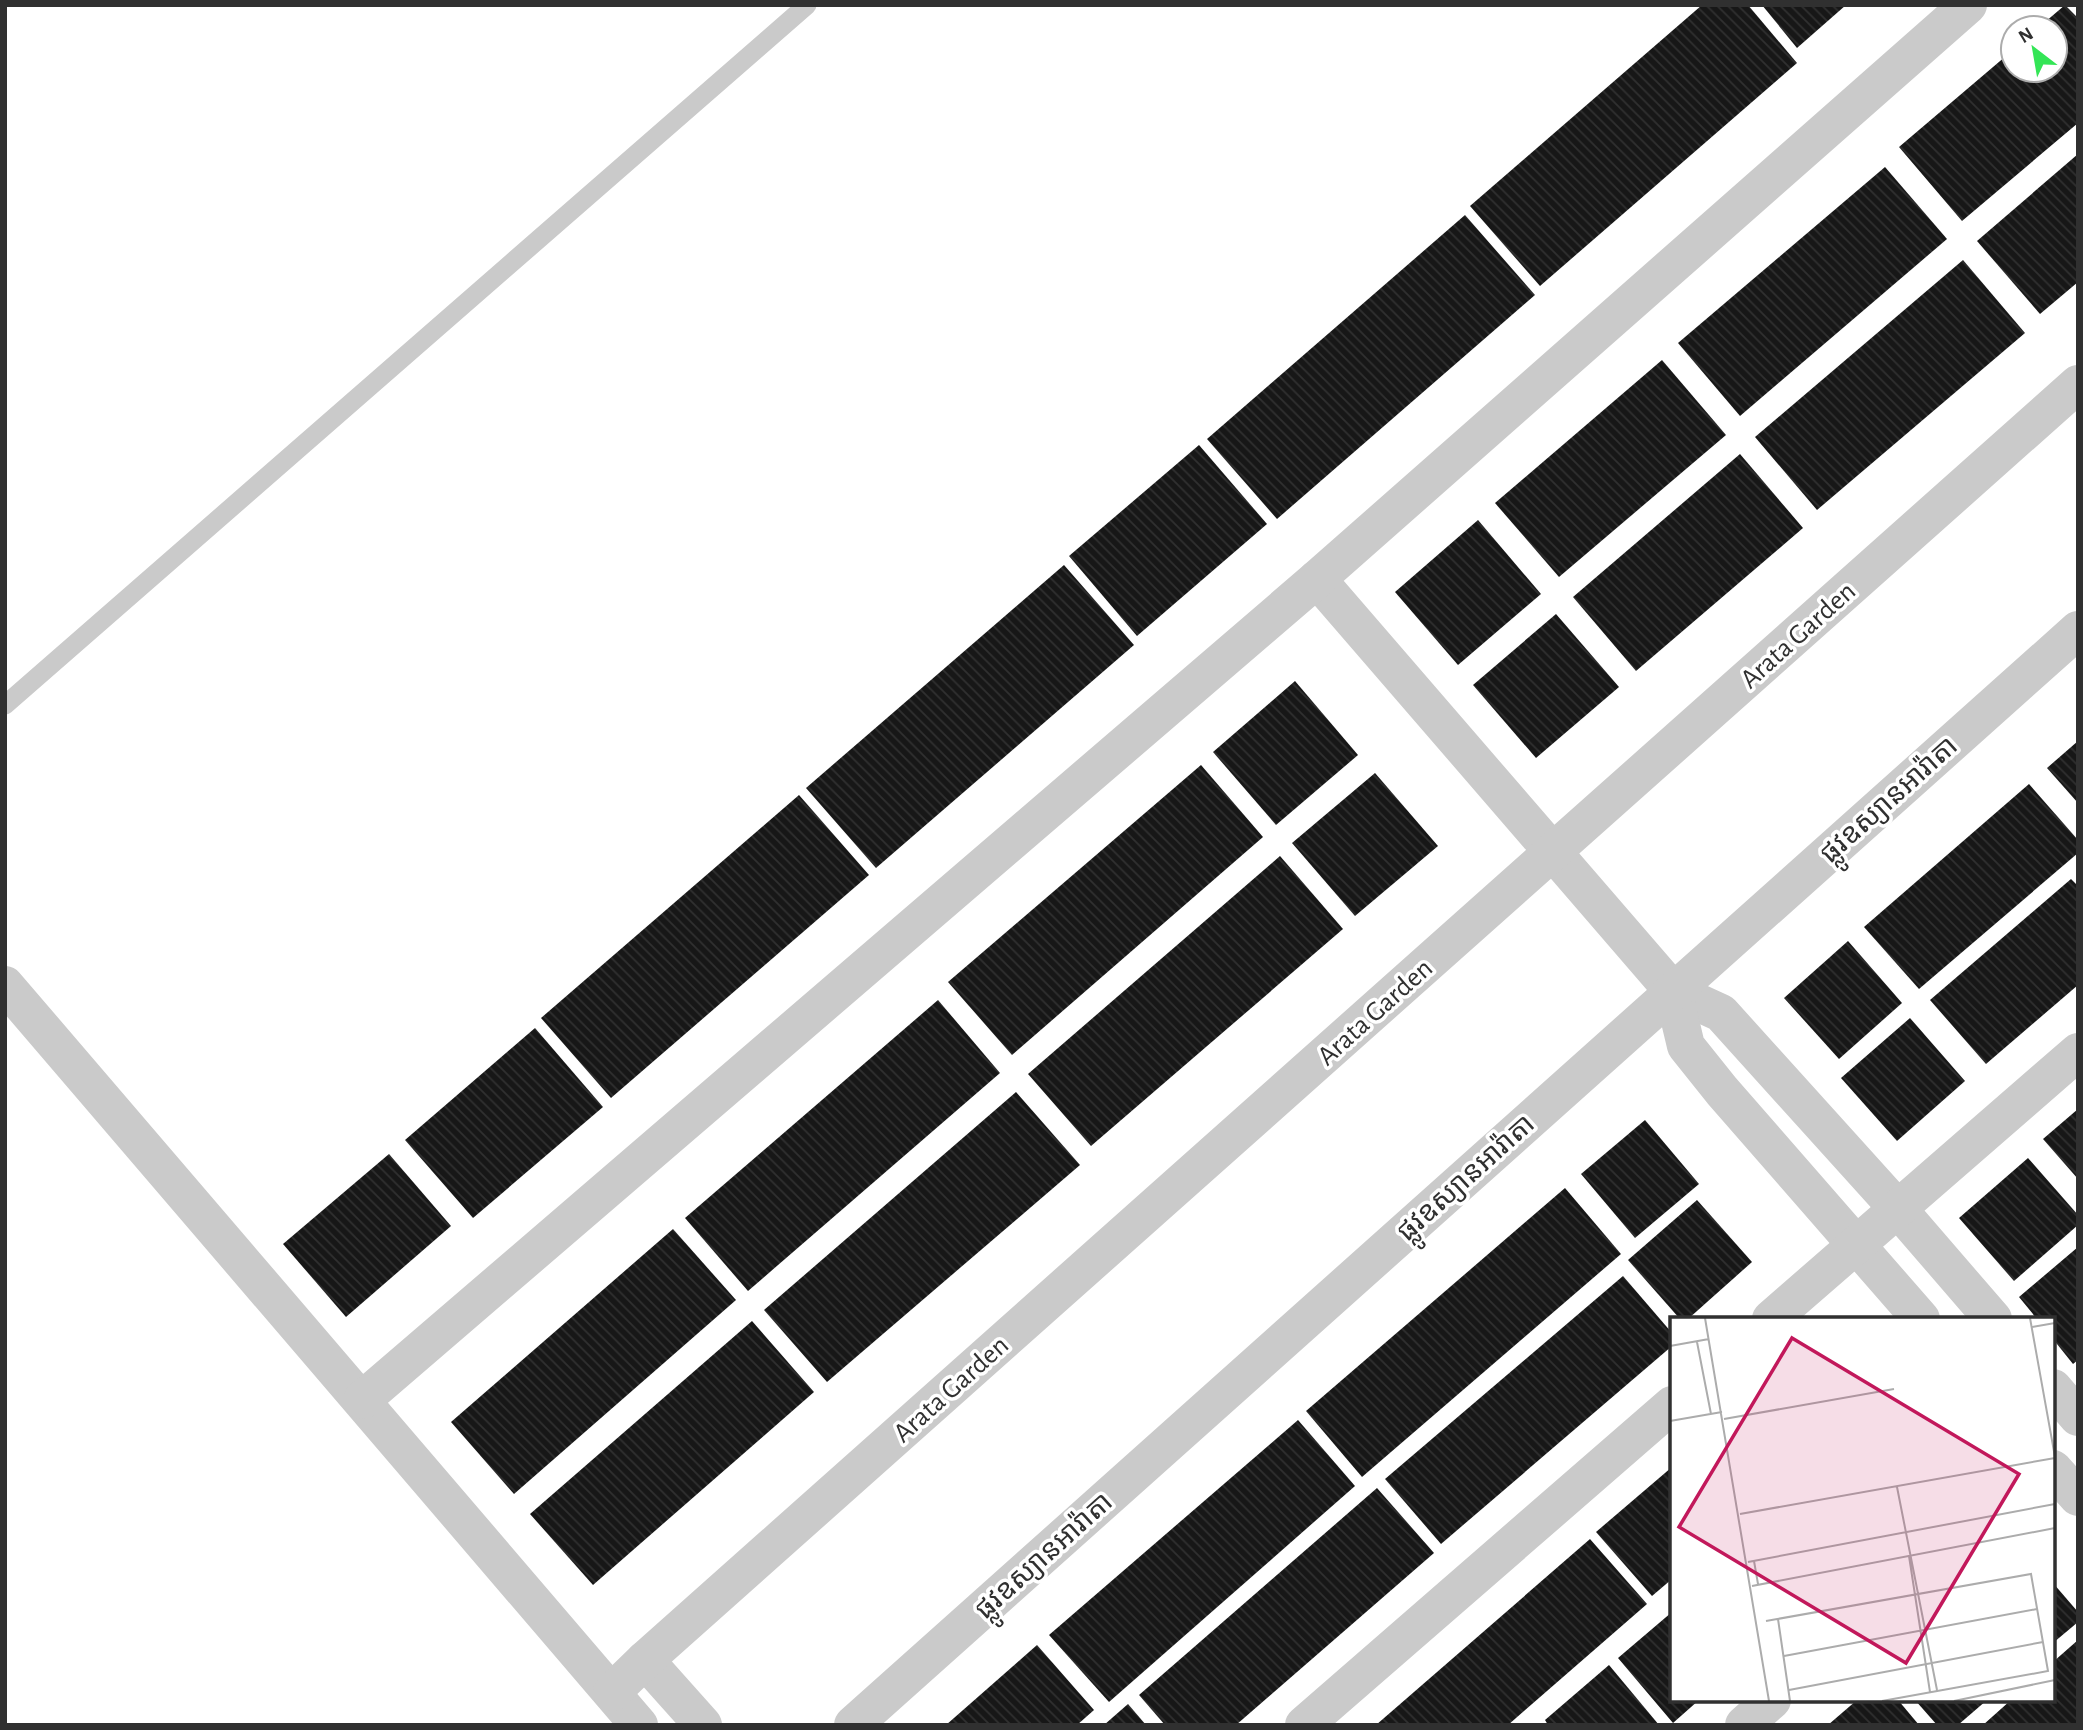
<svg xmlns="http://www.w3.org/2000/svg" width="2083" height="1730" font-family="'Alegreya Sans','Noto Sans Khmer',sans-serif">
<defs>
<pattern id="building-back-hatch" width="6" height="6" patternUnits="userSpaceOnUse" patternTransform="scale(1.75)"><rect width="6" height="6" fill="#171717"/><path d="M-1 5l2 2M0 0l6 6M5-1l2 2" fill="none" stroke="#303030"/></pattern>
</defs>
<rect width="100%" height="100%" fill="#fff"/>
<g fill="url(#building-back-hatch)">
<path d="M1702 5H1748L1797 63 1540 286 1470 206Z"/>
<path d="M1762 5H1846L1797 48Z"/>
<path d="M2065 5 2078 18V123L1962 221 1899 147 2013 50V70H2055V28H2038Z"/>
<path d="M2078 154V282L2040 314 1977 241Z"/>
<path d="M1885 167 1947 239 1740 416 1678 343Z"/>
<path d="M1465 215 1535 295 1277 519 1207 439Z"/>
<path d="M1963 260 2025 333 1817 510 1755 437Z"/>
<path d="M1662 360 1726 435 1559 577 1495 503Z"/>
<path d="M1199 445 1267 524 1137 636 1069 556Z"/>
<path d="M1740 454 1803 528 1636 671 1573 597Z"/>
<path d="M1478 520 1541 594 1458 665 1395 592Z"/>
<path d="M1064 565 1134 645 876 868 806 788Z"/>
<path d="M1556 614 1619 687 1536 758 1473 685Z"/>
<path d="M1295 681 1358 755 1276 825 1213 752Z"/>
<path d="M2078 741V803L2047 768Z"/>
<path d="M1201 765 1263 837 1012 1055 948 982Z"/>
<path d="M1375 773 1438 846 1355 916 1292 843Z"/>
<path d="M2029 784 2078 840V853L1919 989 1864 927Z"/>
<path d="M799 795 869 875 611 1098 541 1018Z"/>
<path d="M1280 856 1343 929 1091 1146 1028 1074Z"/>
<path d="M2071 879 2078 886V985L1986 1064 1930 1000Z"/>
<path d="M1848 941 1902 1003 1839 1059 1784 998Z"/>
<path d="M938 1000 1000 1073 748 1291 685 1218Z"/>
<path d="M1910 1018 1965 1081 1897 1141 1841 1078Z"/>
<path d="M535 1028 603 1107 473 1218 405 1140Z"/>
<path d="M1016 1092 1080 1165 827 1382 764 1310Z"/>
<path d="M2078 1109V1179L2043 1139Z"/>
<path d="M1645 1120 1699 1184 1635 1238 1581 1174Z"/>
<path d="M389 1154 451 1226 346 1317 283 1244Z"/>
<path d="M2028 1158 2078 1215V1225L2014 1281 1959 1218Z"/>
<path d="M1565 1188 1621 1254 1362 1477 1306 1411Z"/>
<path d="M1697 1200 1752 1262 1688 1319H1680L1628 1260Z"/>
<path d="M673 1229 736 1300 514 1494 451 1422Z"/>
<path d="M2078 1247V1360L2073 1364 2053 1339V1319H2037L2019 1297Z"/>
<path d="M1623 1276 1672 1333V1346L1441 1544 1385 1479Z"/>
<path d="M752 1321 814 1392 593 1585 530 1514Z"/>
<path d="M1298 1420 1355 1486 1109 1702 1049 1635Z"/>
<path d="M1672 1467V1579L1652 1596 1596 1532Z"/>
<path d="M1377 1488 1434 1553 1236 1725H1165L1139 1695Z"/>
<path d="M1590 1539 1647 1604 1508 1725H1376Z"/>
<path d="M2053 1583 2078 1612V1622L2053 1643Z"/>
<path d="M1672 1612V1700H1699L1673 1723 1618 1658Z"/>
<path d="M2078 1640V1725H1983L2011 1700H2053V1662Z"/>
<path d="M1037 1645 1094 1710 1077 1725H946Z"/>
<path d="M1609 1665 1659 1725H1548L1545 1720Z"/>
<path d="M1857 1700H1898L1919 1725H1828Z"/>
<path d="M1915 1700H1987L1958 1725H1937Z"/>
<path d="M1128 1704 1146 1725H1104Z"/>
</g>
<g fill="none" stroke-linecap="round" stroke-linejoin="round">
<path stroke="#cacaca" stroke-width="19" d="M5 705 807 5"/>
<g stroke="#cacaca" stroke-width="38">
<path d="M1317 579 1673 991 1721 1013 1898 1209 1993 1319"/>
<path d="M5 985 639 1725"/>
<path d="M1673 991 1686 1046 1722 1091 1921 1319"/>
<path d="M1771 1319 2078 1052"/>
<path d="M2053 1388 2078 1417"/>
<path d="M362 1400 1317 579 1968 5"/>
<path d="M2053 1469 2078 1497"/>
<path d="M645 1660 703 1725"/>
<path d="M612 1692 645 1660 2078 384"/>
<path d="M853 1725 2078 630"/>
<path d="M1304 1725 1672 1405"/>
<path d="M1744 1725 1772 1700"/>
</g>
</g>
<g text-anchor="middle" stroke-width="7" stroke-linejoin="round" paint-order="stroke">
<g font-size="28" fill="#303030" stroke="#fff">
<text transform="translate(1797 634) rotate(-42)" y="10">Arata Garden</text>
<text transform="translate(1888 799) rotate(-42)" y="10">ផ្លូវឧស្យានអារ៉ាតា</text>
<text transform="translate(1374 1011) rotate(-42)" y="10">Arata Garden</text>
<text transform="translate(1465 1177) rotate(-42)" y="10">ផ្លូវឧស្យានអារ៉ាតា</text>
<text transform="translate(950 1388) rotate(-42)" y="10">Arata Garden</text>
<text transform="translate(1043 1555) rotate(-42)" y="10">ផ្លូវឧស្យានអារ៉ាតា</text>
</g>
</g>
<g transform="translate(1670 1317)">
<rect width="385" height="385" fill="#fff"/>
<path fill="none" stroke="#acacac" stroke-width="2" d="M35 1 99 384M360 1 385 140M362 10 385 6M27 25 41 97M0 29 39 22M54 102 224 72M0 104 52 95M227 170 267 373M70 197 385 141M239 239 260 375M84 244 88 267M78 245 385 187M82 269 385 211M108 302 120 384M96 304 361 257 378 354 212 384M114 339 367 292M119 373 373 325M284 384 385 363"/>
<path fill="#c2185b" fill-opacity="0.15" stroke="#c2185b" stroke-width="3.5" d="M122 21 349 157 236 346 9 210Z"/>
<rect width="385" height="385" fill="none" stroke="#303030" stroke-width="3.5"/>
</g>
<rect width="2083" height="1730" fill="none" stroke="#303030" stroke-width="14"/>
<g transform="translate(2034 49) rotate(329)"><circle r="33" fill="#ffffff" stroke="#acacac" stroke-width="2"/>
<path d="M0-5L12 26L0 18L-12 26Z" fill="#34e556"/>
<text y="-10" font-size="19" font-weight="bold" text-anchor="middle" fill="#303030">N</text>
</g>
</svg>
